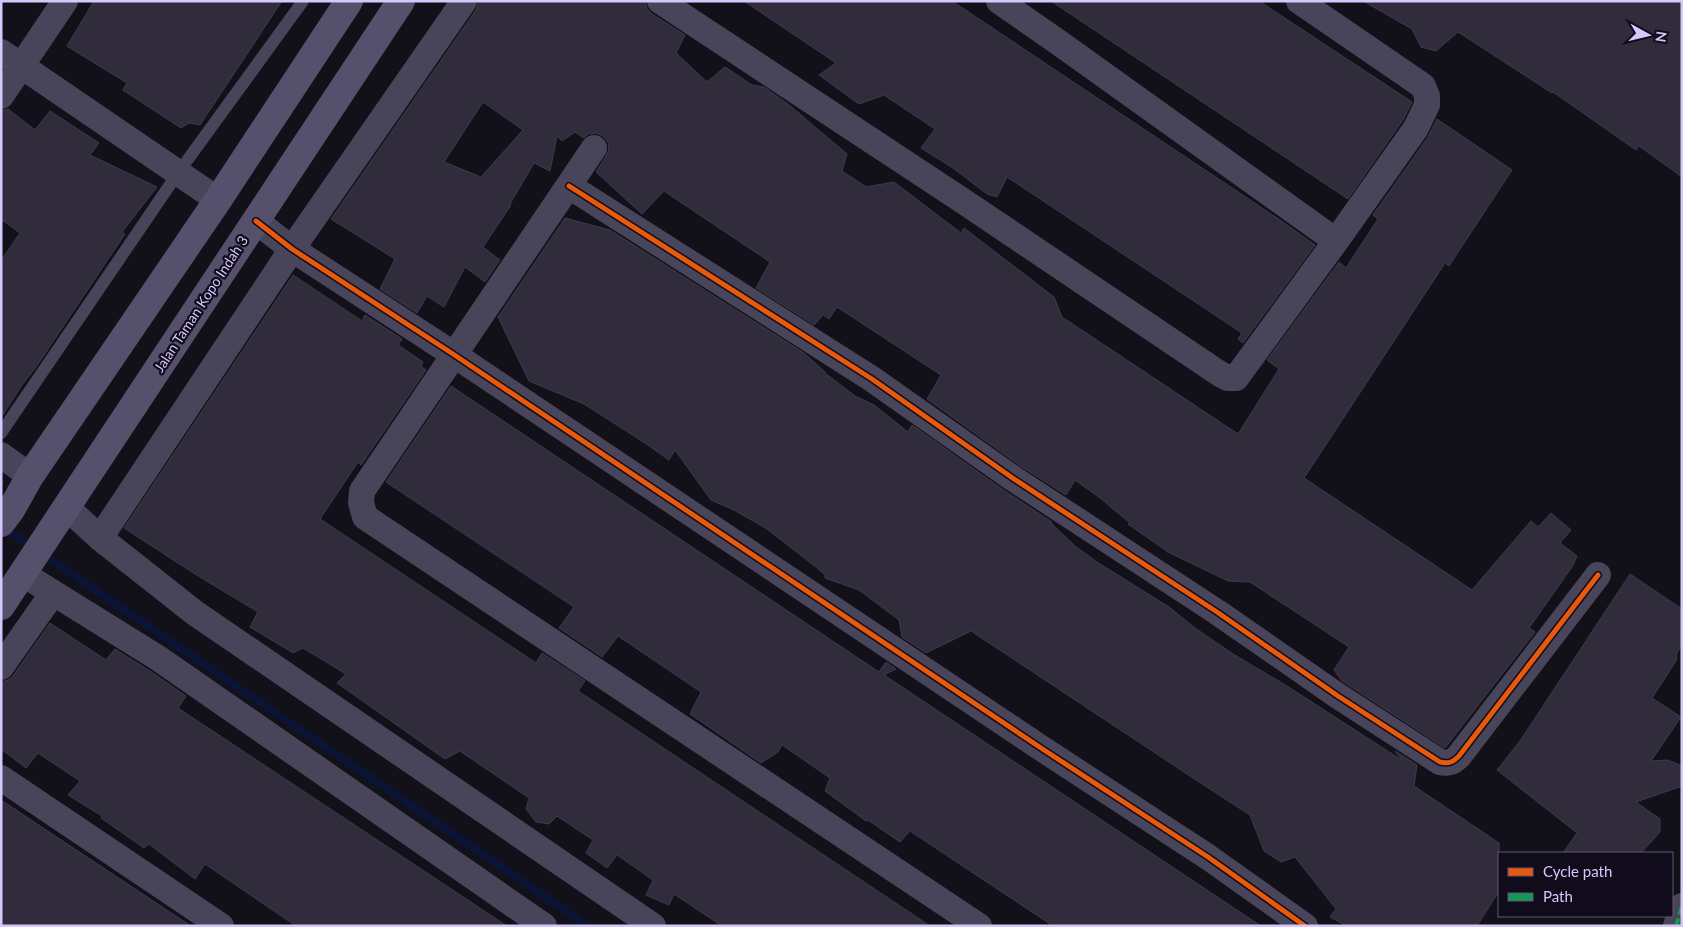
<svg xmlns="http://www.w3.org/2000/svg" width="1683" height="927" font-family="Lato,sans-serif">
<rect width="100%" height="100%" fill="#121018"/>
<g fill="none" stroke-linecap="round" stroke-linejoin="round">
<path stroke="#0b1434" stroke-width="8" d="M3 527 588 926"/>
</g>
<g fill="#302c3b" stroke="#403a4c" fill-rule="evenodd">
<path d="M94 1H282L200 125 189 123 181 128 123 90 127 83 67 46Z"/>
<path d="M479 1H645L647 8 652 14 685 35 676 53 707 82 725 67 752 85 764 87 788 104 847 154 842 171 866 187 894 182 961 233 964 228 1054 297 1062 317 1238 434 1279 369 1267 360 1339 262 1346 268 1378 219 1373 215 1428 137 1437 119 1512 170 1449 266 1445 263 1304 478 1472 590 1531 521 1538 527 1551 513 1571 530 1560 543 1577 556 1572 567 1529 628 1535 632 1445 748 1342 681 1334 670 1349 647 1250 582 1228 581 1168 552 1128 524 1130 523 1100 498 1075 480 1066 495 1022 467 927 399 941 375 837 307 829 319 823 315 814 325 756 288 770 262 664 191 642 214 596 172 606 156 609 149 608 142 603 136 596 133 588 134 584 138 575 132 562 141 557 136 550 171 534 163 510 204 511 205 483 247 500 260 485 282 465 267 444 307 427 296 417 313 380 289 395 259 331 219 476 10ZM483 102 523 130 481 177 444 162Z"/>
<path d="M744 1H952L1283 222 1315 245 1243 343 1238 339 1242 333 1007 177 997 197 987 194 953 168 921 148 935 129 884 95 859 104 819 75 836 63Z"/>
<path d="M1051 1H1259L1412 102 1403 120 1348 199Z"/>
<path d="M1363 1H1682V177L1639 146 1636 150 1553 92 1552 93 1458 32 1436 51 1421 47 1412 29Z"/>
<path d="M8 109 35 130 50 111 99 143 90 155 157 187 122 232 125 234 36 367 20 388 1 418V261L20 233 1 219V111Z"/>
<path d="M565 218 610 230 804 353 825 372V373L855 396 874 405 908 432 912 425 1005 491 1052 522 1051 523 1075 546 1097 562 1169 607 1195 628 1233 654 1287 686 1403 761 1395 751 1417 765 1414 786 1499 843V891L1477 926H1347L1330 917 1336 909 1295 857 1281 862 1264 851 1250 815 1187 774 971 631 926 653 902 637 899 620 859 590 825 578V575L816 567 767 529 734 510 711 500 675 450 669 460 645 443 584 404 529 381 498 317Z"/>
<path d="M293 275 362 321 365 315 402 339 398 345 423 362 421 366 426 370 361 465 358 462 320 519 536 663 542 653 585 681 578 691 930 926H722L674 894 669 905 646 895 653 880 617 855 607 868 586 853 593 840 557 816 549 824 536 822 526 809 529 798 460 751 445 759 337 683 346 674 303 648 293 653 250 627 258 612 195 574 124 528Z"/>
<path d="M451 386 879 672 886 662 896 669 884 675 1261 926H1053L910 831 900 842 868 820 866 821 825 791 830 778 782 745 778 752 761 763 690 714 701 692 618 636 602 657 559 628 574 607 386 482Z"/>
<path d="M1630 574 1682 609V645L1677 653 1676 661 1652 698 1681 717 1651 761 1668 760 1682 766V786L1636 802 1660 819V832L1641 853H1563L1577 833 1497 770 1520 741Z"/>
<path d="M50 623 106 660 115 649 150 671 186 696 178 708 507 926H296L205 864 195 879 149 844 144 848 101 818 102 816 68 795 80 781 38 753 26 768 1 749V682L8 680 13 676Z"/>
<path d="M1 800 120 879 191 926H1Z"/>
</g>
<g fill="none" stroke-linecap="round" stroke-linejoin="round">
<path stroke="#484459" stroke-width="12" d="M1 433 178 173 303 1"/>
<g stroke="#484459" stroke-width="26">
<path d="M660 1 963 201 1220 374 1228 378H1236L1336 241 1416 128 1427 105V96L1423 86 1299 1"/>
<path d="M999 1 1058 42 1336 241"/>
<path d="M1 52 218 200"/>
<path d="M1 96 65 1"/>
<path d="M594 148 362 491 361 503 365 517 979 926"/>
<path d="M569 186 872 379 1014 479 1217 612 1338 696 1440 762C1449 764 1453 762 1459 756L1598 575"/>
<path d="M256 221 292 249 453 354 1044 750 1208 857 1305 926"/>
<path d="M1 455 30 476"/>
<path d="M67 508 100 538 195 613 653 926"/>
<path d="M100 538 292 249 464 1"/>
<path d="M23 574 158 658 544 926"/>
<path d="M1 667 53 593"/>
<path d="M1 778 221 926"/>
<path d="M1676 926 1682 906"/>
</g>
<g stroke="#55516c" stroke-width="28">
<path d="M1 523 11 510 30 476 218 200 349 1"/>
<path d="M1 606 401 1"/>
</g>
<path stroke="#139951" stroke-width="4" stroke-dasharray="8 4" stroke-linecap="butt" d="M1676 926 1682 906"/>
<defs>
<g id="cycleway">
<path d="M569 186 872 379 1014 479 1217 612 1338 696 1440 762C1449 764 1453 762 1459 756L1598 575"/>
<path d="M256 221 292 249 453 354 1044 750 1208 857 1305 926"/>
</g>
</defs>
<use href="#cycleway" stroke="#110c1c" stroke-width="8"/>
<use href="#cycleway" stroke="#e8590c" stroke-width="5"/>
</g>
<g text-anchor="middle" stroke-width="4.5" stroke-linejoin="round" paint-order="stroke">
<g font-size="14" fill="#d6c8fd" stroke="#110c1c">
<text transform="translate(201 304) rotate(-57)" y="5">Jalan Taman Kopo Indah 3</text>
</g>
</g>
<rect width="1683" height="927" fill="none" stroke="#d6c8fd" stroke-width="5"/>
<rect x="1498" y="852" width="175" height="65" fill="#110c1c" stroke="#605776"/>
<rect x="1508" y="868" width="25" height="8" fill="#e8590c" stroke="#605776"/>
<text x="1543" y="877" font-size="15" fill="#d6c8fd">Cycle path</text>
<rect x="1508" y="893" width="25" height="8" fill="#139951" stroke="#605776"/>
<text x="1543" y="902" font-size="15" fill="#d6c8fd">Path</text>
<g transform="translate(1648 35) rotate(98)" stroke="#110c1c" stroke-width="4" paint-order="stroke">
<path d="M0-4L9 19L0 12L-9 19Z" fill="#d6c8fd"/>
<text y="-8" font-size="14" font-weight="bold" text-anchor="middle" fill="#d6c8fd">N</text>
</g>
</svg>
